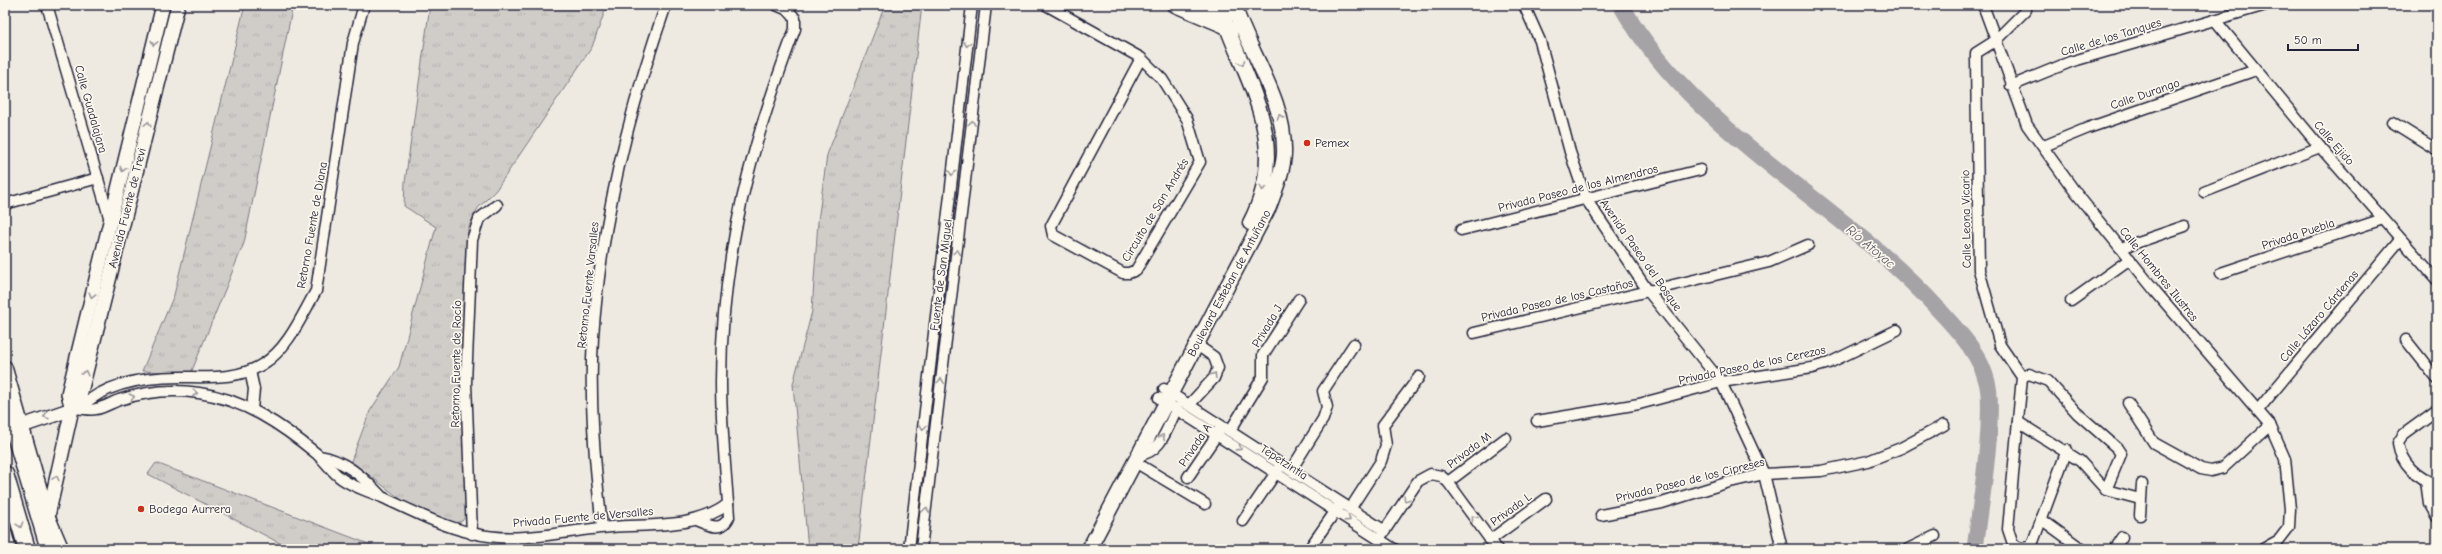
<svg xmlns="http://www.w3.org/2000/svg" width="2442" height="554" font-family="'Comic Neue',sans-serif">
<defs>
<pattern id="grass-tufts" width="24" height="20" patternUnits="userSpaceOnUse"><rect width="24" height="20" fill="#d0cdc9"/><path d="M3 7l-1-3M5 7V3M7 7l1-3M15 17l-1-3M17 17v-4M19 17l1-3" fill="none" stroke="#b2b0ae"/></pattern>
</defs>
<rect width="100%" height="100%" fill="#eeeae2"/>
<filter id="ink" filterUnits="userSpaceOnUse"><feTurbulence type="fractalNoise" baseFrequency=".025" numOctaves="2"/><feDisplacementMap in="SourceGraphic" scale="8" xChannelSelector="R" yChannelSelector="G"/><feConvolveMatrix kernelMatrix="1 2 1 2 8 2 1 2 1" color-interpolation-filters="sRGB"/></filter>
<g filter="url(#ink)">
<g fill="url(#grass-tufts)" stroke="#797882">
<path d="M245 5H293L244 243 191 373 142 371 174 295Z"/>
<path d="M430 5H607L592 47 496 190 478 208 468 228 462 390 468 514 462 521 455 523 403 501 351 461 370 411 399 367 436 227 404 206 405 182Z"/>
<path d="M885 5H922L858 549H808L793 384 812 311 818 221 827 155Z"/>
<path d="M156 463 382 549H291L148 474Z"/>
</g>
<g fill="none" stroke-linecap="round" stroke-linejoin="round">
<path stroke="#a6a3a7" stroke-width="17" d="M1621 5C1695 135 1841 201 1939 310 1958 331 1980 353 1987 382 1991 396 1989 412 1989 427 1987 468 1980 508 1975 549"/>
<defs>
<g id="minor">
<path d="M47 5 110 220"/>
<path d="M1046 5 1141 58 1162 79 1187 119 1200 162 1136 270 1129 273H1123L1053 235 1051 226 1141 58"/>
<path d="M1524 5 1540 41 1570 152 1586 199 1648 291 1721 382 1764 474 1782 549"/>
<path d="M1983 5 2027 125 2076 193 2156 292 2270 425 2285 459 2290 509 2289 527 2279 540 2263 549"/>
<path d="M2026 5V10L1995 41 1976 53V60L1979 270 2000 345 2022 377 2008 529 2013 544 2020 548 2029 547 2033 542 2067 450"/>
<path d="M2215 20 2320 147 2437 280"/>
<path d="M2011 86 2070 62 2266 5"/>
<path d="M2392 122 2437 150"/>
<path d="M2044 146 2088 128 2256 70"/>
<path d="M2204 192 2320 147"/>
<path d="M5 204 98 178"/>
<path d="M1461 230 1700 170"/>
<path d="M2121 248 2185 226"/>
<path d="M2221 273 2383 219"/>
<path d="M2071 301 2130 259"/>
<path d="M1474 333 1769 262 1808 245"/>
<path d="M2406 340 2437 379"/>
<path d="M250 371 254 389 252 409"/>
<path d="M2022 377 2029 374 2048 381 2077 413 2117 448 2121 454 2106 490"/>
<path d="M1164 389 1385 531"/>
<path d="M1159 398 1394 549"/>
<path d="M2128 403 2154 443 2201 469 2211 471 2223 468 2270 425"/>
<path d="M1189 405 1214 378 1218 368 1214 357 1197 345"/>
<path d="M81 407C106 383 147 377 180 377 208 377 238 380 263 364 288 349 302 315 316 291L353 43 364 5"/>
<path d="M72 409C81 407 89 411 96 409 103 408 111 403 119 400 144 392 173 389 199 393 244 399 283 426 317 454 326 462 332 472 342 479 355 488 369 491 384 498 412 511 441 526 472 533 519 545 566 530 612 527 651 524 696 529 728 504"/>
<path d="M2258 410 2400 240"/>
<path d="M2437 410 2404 434 2398 443C2401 463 2417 479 2437 484"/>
<path d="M1537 421 1639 404 1721 382 1812 368 1829 363 1897 330"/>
<path d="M2018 422 2080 461 2106 490 2140 499"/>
<path d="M1230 431 1263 377V355L1299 299"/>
<path d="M1138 455C1161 454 1168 426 1177 408"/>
<path d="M319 456C343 459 363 477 380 495"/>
<path d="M1135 462 1205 504"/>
<path d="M1291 470 1323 419 1327 407 1323 391 1354 344"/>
<path d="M1188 477 1220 430"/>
<path d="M2426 481 2429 503 2437 517"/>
<path d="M1448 482 1506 438"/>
<path d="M1350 509 1381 461 1386 445 1383 425 1419 377"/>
<path d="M1601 515 1662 503 1726 483 1764 474 1821 471 1868 461 1901 448 1944 425"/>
<path d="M2140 515 2142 484"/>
<path d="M2041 519 2082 549"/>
<path d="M698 521C710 526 722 532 729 517 726 472 721 427 721 382 721 255 751 146 795 29V18L788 10 776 5"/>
<path d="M1243 521 1279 468"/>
<path d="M602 527C595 465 589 401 593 337 601 223 628 113 666 5"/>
<path d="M472 534 466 383 472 240 479 219 497 205"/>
<path d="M1381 536 1418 481 1431 474 1441 476 1448 482 1497 549"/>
<path d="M1490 540 1546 499"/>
<path d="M909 549 972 5"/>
<path d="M921 549 986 5"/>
<path d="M1309 549 1339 506"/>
<path d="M1908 549 1935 536"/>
<path d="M2114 549 2122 537"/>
</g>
<g id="tertiary">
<path d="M5 367 48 516 62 549"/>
<path d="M72 409 68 394 163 5"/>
<path d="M22 426 72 409"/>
<path d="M48 516 72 409 80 396 178 5"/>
<path d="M5 534 9 549"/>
</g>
<g id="secondary">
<path d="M1175 5 1232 29"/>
<path d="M1204 5 1227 16"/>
<path d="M1219 5C1244 82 1293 140 1250 223"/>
<path d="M1089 549 1269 207C1275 190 1283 172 1284 154 1286 100 1250 55 1234 5"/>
</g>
<g id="primary">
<path d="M5 402 49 549"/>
<path d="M5 474 27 549"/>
</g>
</defs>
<use href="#minor" stroke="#22223b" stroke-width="13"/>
<use href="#tertiary" stroke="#22223b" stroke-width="16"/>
<use href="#secondary" stroke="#22223b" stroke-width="17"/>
<use href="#primary" stroke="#22223b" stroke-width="19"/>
<use href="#minor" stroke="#fbf7ec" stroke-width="10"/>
<use href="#tertiary" stroke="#fbf7ec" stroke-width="13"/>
<use href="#secondary" stroke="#fbf7ec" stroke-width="14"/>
<use href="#primary" stroke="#fbf7ec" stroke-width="16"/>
</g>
<defs><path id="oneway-chevron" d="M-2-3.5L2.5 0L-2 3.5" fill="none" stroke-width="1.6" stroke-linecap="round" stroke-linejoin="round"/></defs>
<g stroke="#99979c">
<use href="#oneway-chevron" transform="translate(154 43) rotate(104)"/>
<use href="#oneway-chevron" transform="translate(967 44) rotate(97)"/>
<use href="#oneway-chevron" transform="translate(1242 63) rotate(68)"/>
<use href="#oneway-chevron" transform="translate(1280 117) rotate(-109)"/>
<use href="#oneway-chevron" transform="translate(972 123) rotate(-83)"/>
<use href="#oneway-chevron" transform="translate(148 124) rotate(-76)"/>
<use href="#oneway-chevron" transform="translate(123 169) rotate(104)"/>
<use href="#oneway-chevron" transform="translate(952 173) rotate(97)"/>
<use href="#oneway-chevron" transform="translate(1263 188) rotate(103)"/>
<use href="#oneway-chevron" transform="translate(957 252) rotate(-83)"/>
<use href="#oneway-chevron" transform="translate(92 295) rotate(104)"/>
<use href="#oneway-chevron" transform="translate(85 373) rotate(-76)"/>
<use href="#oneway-chevron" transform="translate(1214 375) rotate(-58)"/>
<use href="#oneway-chevron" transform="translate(941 381) rotate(-83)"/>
<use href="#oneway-chevron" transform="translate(195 393) rotate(5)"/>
<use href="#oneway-chevron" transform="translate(132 397) rotate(-14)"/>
<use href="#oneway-chevron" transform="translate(46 416) rotate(161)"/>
<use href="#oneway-chevron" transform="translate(923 427) rotate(97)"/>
<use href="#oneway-chevron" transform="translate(1162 437) rotate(-63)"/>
<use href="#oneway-chevron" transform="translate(1239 448) rotate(33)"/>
<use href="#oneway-chevron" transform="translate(56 478) rotate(-77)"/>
<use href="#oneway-chevron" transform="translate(1406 499) rotate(124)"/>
<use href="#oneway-chevron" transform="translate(926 510) rotate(-83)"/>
<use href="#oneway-chevron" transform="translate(1474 518) rotate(-127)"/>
<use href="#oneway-chevron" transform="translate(1348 519) rotate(33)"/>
<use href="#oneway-chevron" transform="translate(20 525) rotate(73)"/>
</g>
</g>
<g fill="#c8321e" stroke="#fbf7ec" stroke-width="1.5">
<circle cx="1307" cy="143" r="4"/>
<circle cx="141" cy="509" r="4"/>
</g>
<g text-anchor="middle" stroke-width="3.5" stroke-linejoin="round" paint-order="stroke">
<g font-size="12" fill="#22223b" stroke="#fbf7ec">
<text transform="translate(2111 37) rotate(-17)" y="4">Calle de los Tanques</text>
<text transform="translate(2145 94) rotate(-19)" y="4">Calle Durango</text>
<text transform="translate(91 109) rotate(74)" y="4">Calle Guadalajara</text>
<text transform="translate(2334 143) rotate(49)" y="4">Calle Ejido</text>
<text transform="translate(1578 188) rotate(-14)" y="4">Privada Paseo de los Almendros</text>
<text transform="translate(127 208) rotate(-76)" y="4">Avenida Fuente de Trevi</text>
<text transform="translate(1155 210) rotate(-59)" y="4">Circuito de San Andrés</text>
<text transform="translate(1966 219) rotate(-91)" y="4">Calle Leona Vicario</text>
<text transform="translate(312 225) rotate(-80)" y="4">Retorno Fuente de Diana</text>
<text transform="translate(2298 234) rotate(-18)" y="4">Privada Puebla</text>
<text transform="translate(1641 255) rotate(55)" y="4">Avenida Paseo del Bosque</text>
<text transform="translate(2159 274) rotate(51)" y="4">Calle Hombres Ilustres</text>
<text transform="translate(941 275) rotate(-83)" y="4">Fuente de San Miguel</text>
<text transform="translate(1229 283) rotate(-62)" y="4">Boulevard Esteban de Antuñano</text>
<text transform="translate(588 285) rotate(-84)" y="4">Retorno Fuente Varsalles</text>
<text transform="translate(1557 300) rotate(-13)" y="4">Privada Paseo de los Castaños</text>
<text transform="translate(2319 316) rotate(-50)" y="4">Calle Lázaro Cárdenas</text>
<text transform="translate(1267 326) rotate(-59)" y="4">Privada J</text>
<text transform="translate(456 364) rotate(-89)" y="4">Retorno Fuente de Rocío</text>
<text transform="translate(1752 365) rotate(-12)" y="4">Privada Paseo de los Cerezos</text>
<text transform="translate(1195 445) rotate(-56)" y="4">Privada A</text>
<text transform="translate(1469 450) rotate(-37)" y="4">Privada M</text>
<text transform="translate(1284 462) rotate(33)" y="4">Tepetzintla</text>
<text transform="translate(1690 480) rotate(-14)" y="4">Privada Paseo de los Cipreses</text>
<text transform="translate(1511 509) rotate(-36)" y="4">Privada L</text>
<text transform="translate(583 517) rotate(-5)" y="4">Privada Fuente de Versalles</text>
</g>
<g font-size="12" fill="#22223b" stroke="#fbf7ec" text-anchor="start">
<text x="1315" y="147">Pemex</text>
<text x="149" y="513">Bodega Aurrera</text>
</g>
<g font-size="13" font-style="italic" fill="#575666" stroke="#fbf7ec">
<text transform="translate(1871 246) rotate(40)" y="5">Río Atoyac</text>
</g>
</g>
<rect width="2442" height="554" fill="none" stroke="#fbf7ec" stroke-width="20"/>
<rect x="10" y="10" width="2422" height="534" fill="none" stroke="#22223b" stroke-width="1.5" filter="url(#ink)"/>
<path d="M2288 44v6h70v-6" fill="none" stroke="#22223b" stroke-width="2"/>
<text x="2294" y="44" font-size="12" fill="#22223b" stroke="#fbf7ec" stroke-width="3" paint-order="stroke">50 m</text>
</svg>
